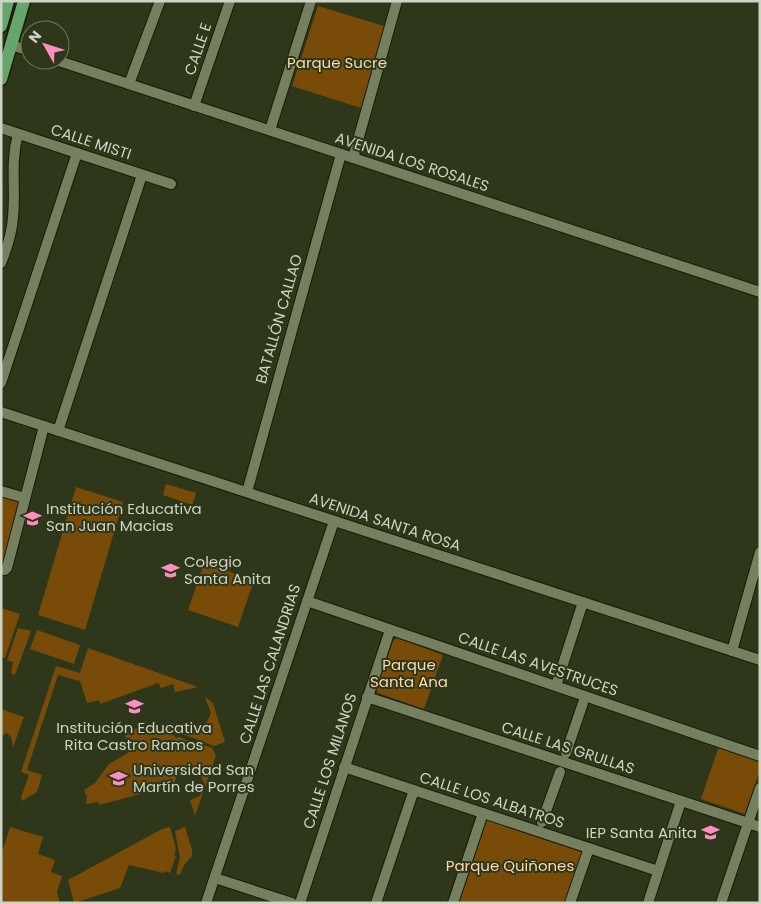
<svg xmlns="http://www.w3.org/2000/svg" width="761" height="904" font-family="Poppins,sans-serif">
<rect width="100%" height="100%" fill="#2e371a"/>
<g fill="#784c08">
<path d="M318 6 384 26 361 108 292 86Z"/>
<path d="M166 484 196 493 192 505 163 495Z"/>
<path d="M76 487 123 502 85 630 38 615Z"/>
<path d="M1 497 21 502 7 562 1 564Z"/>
<path d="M204 563 254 580 238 627 188 610Z"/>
<path d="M1 608 20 614 5 658 1 657Z"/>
<path d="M18 628 31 631 15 675 11 673 13 662 7 660Z"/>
<path d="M37 630 80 645 74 664 30 649Z"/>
<path d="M397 638 443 655 424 709 378 693 376 690 393 641Z"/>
<path d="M88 648 198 687 175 692 173 684 161 688 158 683 100 704 99 700 87 703 80 681 58 675 27 770 42 775 37 792 22 801 21 797 29 775 21 772 56 666 80 673Z"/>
<path d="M205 697 213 703 225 742 214 746 161 726 172 723C191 734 202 736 211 713Z"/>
<path d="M1 709 24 717 13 747 11 737 7 733 1 736Z"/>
<path d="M142 724 171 734 177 738 179 737C186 739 190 743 196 745L198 743 212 748 216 755 195 816 190 800 200 796 205 785 200 774 188 769 177 774 174 785 99 805 98 802 86 804 87 796 84 790 95 783 109 764 133 750 125 736Z"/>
<path d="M719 746 760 760V770L745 814 701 799Z"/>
<path d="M487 819 582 852 565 903H459Z"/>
<path d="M10 827 43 837 38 854 55 860 51 872 62 876 57 892 60 903H1V855Z"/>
<path d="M170 827 176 849 174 855 176 856 170 873 165 871 164 873 129 865 120 888 74 903 68 880 162 829Z"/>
<path d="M185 827 192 850V856L184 865 180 875 176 874 180 858 175 831Z"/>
</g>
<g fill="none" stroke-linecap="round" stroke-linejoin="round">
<defs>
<g id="minor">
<path d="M11 45 30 51"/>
<path d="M56 60 760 292"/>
<path d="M129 84 160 1"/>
<path d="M194 106 230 1"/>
<path d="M1 128 171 184"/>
<path d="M270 130 311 1"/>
<path d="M353 158 397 1"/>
<path d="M1 263C7 248 12 233 13 217 16 188 10 163 18 134"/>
<path d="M1 383 77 153"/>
<path d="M1 412 760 660"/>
<path d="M58 431 142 175"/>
<path d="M1 491 25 498"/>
<path d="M247 492 341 154"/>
<path d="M1 570H5L7 568 44 426"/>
<path d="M307 601 760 756"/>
<path d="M732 651 760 552"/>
<path d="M556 686 583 602"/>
<path d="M367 697 760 827"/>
<path d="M566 753 583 703"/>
<path d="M344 767 658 871"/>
<path d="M542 822 560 772"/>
<path d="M215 878 292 903"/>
<path d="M206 903 334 521"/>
<path d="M300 903 390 630"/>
<path d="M376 903 414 790"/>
<path d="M453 903 483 813"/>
<path d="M570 903 589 848"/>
<path d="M648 903 681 801"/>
<path d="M721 903 760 788"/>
</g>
<g id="major">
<path d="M1 26 8 1"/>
<path d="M1 79 24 1"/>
</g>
</defs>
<use href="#minor" stroke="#171e03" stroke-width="12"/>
<use href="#major" stroke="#171e03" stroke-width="15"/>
<use href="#minor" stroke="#758061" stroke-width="10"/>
<use href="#major" stroke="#66a66c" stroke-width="12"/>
</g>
<defs>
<symbol id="school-bare" viewBox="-9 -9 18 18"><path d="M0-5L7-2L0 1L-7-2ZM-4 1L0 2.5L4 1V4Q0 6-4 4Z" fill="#fc8fc2" stroke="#2e371a" stroke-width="2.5" paint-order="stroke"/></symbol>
<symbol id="university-bare" viewBox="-9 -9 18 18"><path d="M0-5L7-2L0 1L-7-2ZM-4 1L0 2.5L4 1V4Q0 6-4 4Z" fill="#fc8fc2" stroke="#2e371a" stroke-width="2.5" paint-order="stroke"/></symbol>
</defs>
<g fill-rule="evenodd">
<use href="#school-bare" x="20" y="506" width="25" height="25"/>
<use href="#school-bare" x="158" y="558" width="25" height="25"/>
<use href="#school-bare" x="122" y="694" width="25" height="25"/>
<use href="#university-bare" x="106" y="766" width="25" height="25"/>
<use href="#school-bare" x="698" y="820" width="25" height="25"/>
</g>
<g text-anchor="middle" stroke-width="4" stroke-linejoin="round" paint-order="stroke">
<g font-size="15" fill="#ced4c3" stroke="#2e371a">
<text transform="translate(198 49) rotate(-71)" y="5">CALLE E</text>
<text transform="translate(91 142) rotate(18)" y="5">CALLE MISTI</text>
<text transform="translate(412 162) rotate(18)" y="5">AVENIDA LOS ROSALES</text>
<text transform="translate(279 319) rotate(-74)" y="5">BATALLÓN CALLAO</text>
<text transform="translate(385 522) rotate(18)" y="5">AVENIDA SANTA ROSA</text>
<text transform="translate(270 664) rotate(-72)" y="5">CALLE LAS CALANDRIAS</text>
<text transform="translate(538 664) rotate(19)" y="5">CALLE LAS AVESTRUCES</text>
<text transform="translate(568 748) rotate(18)" y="5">CALLE LAS GRULLAS</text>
<text transform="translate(330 761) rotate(-72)" y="5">CALLE LOS MILANOS</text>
<text transform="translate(492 800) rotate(18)" y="5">CALLE LOS ALBATROS</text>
</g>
<g font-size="15" fill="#fbd9b2" stroke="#2e371a">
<text x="337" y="68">Parque Sucre</text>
<text x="409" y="670">Parque<tspan x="409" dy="17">Santa Ana</tspan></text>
<text x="510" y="871">Parque Quiñones</text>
</g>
<g font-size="15" fill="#ced4c3" stroke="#2e371a" text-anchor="start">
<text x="46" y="514">Institución Educativa<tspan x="46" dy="17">San Juan Macias</tspan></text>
<text x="184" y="567">Colegio<tspan x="184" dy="17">Santa Anita</tspan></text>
<text x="134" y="733" text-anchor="middle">Institución Educativa<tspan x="134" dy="17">Rita Castro Ramos</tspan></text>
<text x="133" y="775">Universidad San<tspan x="133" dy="17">Martín de Porres</tspan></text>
<text x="697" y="838" text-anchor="end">IEP Santa Anita</text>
</g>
</g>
<rect width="761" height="904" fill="none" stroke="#ced4c3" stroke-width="5"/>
<g transform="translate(45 45) rotate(309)"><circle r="24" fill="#2e371a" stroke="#6e765e"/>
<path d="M0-4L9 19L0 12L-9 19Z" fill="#fc8fc2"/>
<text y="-8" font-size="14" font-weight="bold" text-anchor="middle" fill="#ced4c3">N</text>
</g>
</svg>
